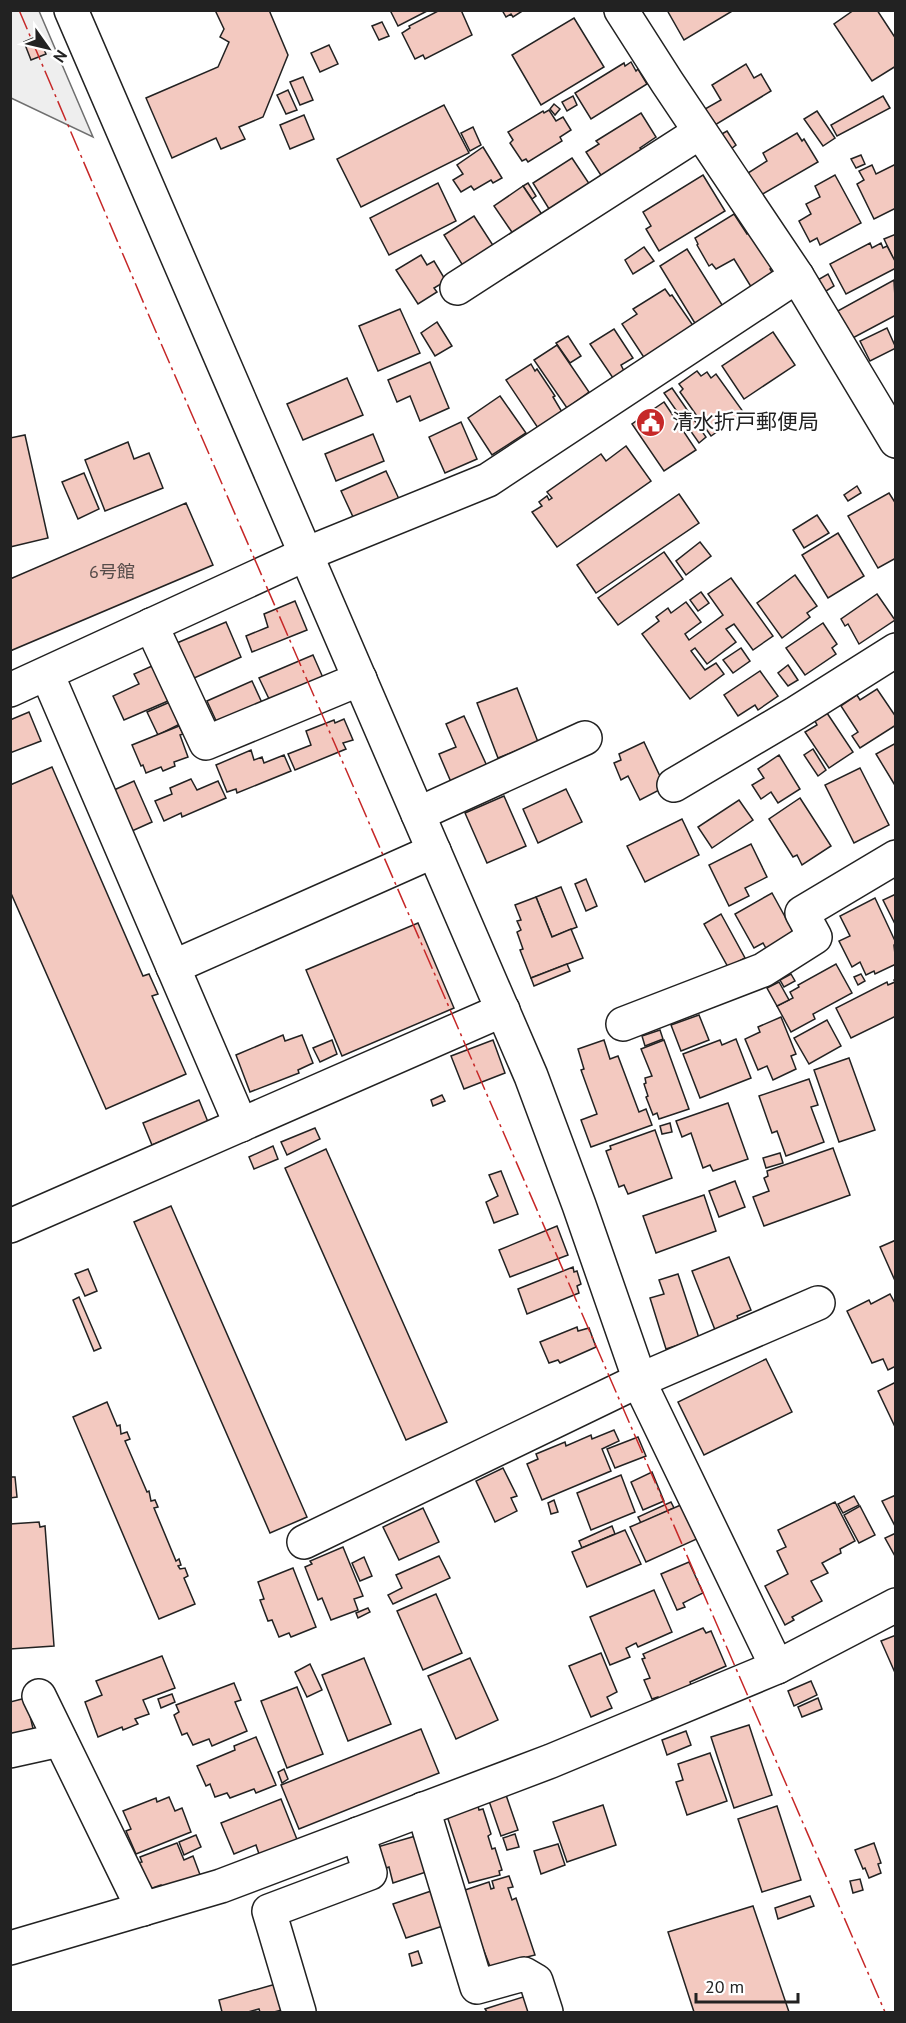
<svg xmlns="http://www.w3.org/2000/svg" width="906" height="2023" font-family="'PT Sans','Noto Sans JP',sans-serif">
<rect width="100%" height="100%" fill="#fff"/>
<path fill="#eee" stroke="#6f6f6f" stroke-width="1.5" d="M11 11H39L93 137 11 98Z"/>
<g fill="#f3c9c0" stroke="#222" stroke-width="1.5">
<path d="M215 10H269L288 55 263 117 239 127 245 139 221 149 216 138 172 158 146 98 218 67 229 42 220 37 224 29Z"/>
<path d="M390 10H429L398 26Z"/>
<path d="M440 10H461L472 35 425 59 423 55 415 59 402 33 410 28 409 26Z"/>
<path d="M502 10H524L513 17 511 14 506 17Z"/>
<path d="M667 10H734L684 40Z"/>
<path d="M854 10H877L896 39V66L872 81 834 24Z"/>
<path d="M574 18 604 67 541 105 512 55Z"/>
<path d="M382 22 389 36 379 40 372 26Z"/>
<path d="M38 36 46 54 31 60 24 42Z"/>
<path d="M329 45 338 64 320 72 311 53Z"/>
<path d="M631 62 636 71 638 69 647 84 591 119 575 93 624 63 625 66Z"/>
<path d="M746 64 754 78 761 74 771 91 715 125 705 109 721 100 712 85Z"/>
<path d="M303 77 313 100 300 105 290 82Z"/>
<path d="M288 90 297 110 286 114 277 95Z"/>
<path d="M573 96 577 105 567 111 562 102Z"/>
<path d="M883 96 890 108 837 136 831 125Z"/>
<path d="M554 104 560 109 555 115 550 109Z"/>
<path d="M444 105 469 153 361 207 337 159Z"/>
<path d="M549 110 556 121 563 117 571 130 560 137 562 141 528 162 526 159 522 161 510 143 513 140 508 132 543 111 544 113Z"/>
<path d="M817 111 835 138 823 146 804 119Z"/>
<path d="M641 113 656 137 640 148 645 155 604 180 586 152 599 144 596 141Z"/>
<path d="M304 115 314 139 290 149 280 125Z"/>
<path d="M473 127 481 145 470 151 461 133Z"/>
<path d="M727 131 736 145 731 149 720 135Z"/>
<path d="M797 133 802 141 804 139 818 162 761 195 748 173 767 161 763 153Z"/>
<path d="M483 147 502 178 493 183 491 180 474 190 471 186 461 192 453 180 463 174 457 165Z"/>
<path d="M861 155 865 164 856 168 851 159Z"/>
<path d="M572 158 594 191 554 217 533 183Z"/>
<path d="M896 164V208L874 219 857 184 864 180 859 171 872 165 876 174Z"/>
<path d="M703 175 725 211 659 251 646 229 651 226 643 212Z"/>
<path d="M835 175 861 223 820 245 817 238 810 242 799 221 811 214 806 204 820 197 815 186Z"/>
<path d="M438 183 456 221 389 255 370 218Z"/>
<path d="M528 183 536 196 532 199 523 186Z"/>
<path d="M523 186 547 222 518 241 494 206Z"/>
<path d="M734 214 747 234 751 232 773 267 770 269 775 277 753 290 734 259 716 269 712 264 709 266 697 245 698 244 695 238Z"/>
<path d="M474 216 496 250 465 269 444 235Z"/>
<path d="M896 234V259L894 260 884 239Z"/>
<path d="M870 243 872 248 881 243 883 248 887 246 896 263V268L846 294 830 264Z"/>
<path d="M644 247 654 261 633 274 625 260Z"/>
<path d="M687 249 724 308 696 325 660 266Z"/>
<path d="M421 255 427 265 434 261 446 281 434 288 437 292 418 304 396 270Z"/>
<path d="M828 274 834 286 823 293 816 281Z"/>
<path d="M894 280 896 315 849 340 834 313Z"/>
<path d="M665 289 670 296 672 295 694 327 645 359 622 324 637 314 633 309Z"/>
<path d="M400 309 420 353 378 371 359 326Z"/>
<path d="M437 322 452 346 435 356 421 333Z"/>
<path d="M887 328 896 348 870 361 860 341Z"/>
<path d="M614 329 633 358 621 365 624 371 613 378 590 344Z"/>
<path d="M773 332 795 365 744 399 722 366Z"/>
<path d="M568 336 581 356 570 363 556 343Z"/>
<path d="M557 345 589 392 567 408 534 360Z"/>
<path d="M430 362 449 408 420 421 410 396 397 402 388 380Z"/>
<path d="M531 364 535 371 537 369 555 396 553 397 562 412 538 428 506 380Z"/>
<path d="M697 371 701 376 707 372 711 378 716 374 744 413 711 436 680 392 683 389 679 384Z"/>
<path d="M347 378 363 415 303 440 287 404Z"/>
<path d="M672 388 706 437 699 443 664 393Z"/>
<path d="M500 396 526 433 492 455 468 418Z"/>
<path d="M664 402 696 450 664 471 632 424Z"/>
<path d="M461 422 477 459 445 473 429 437Z"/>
<path d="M373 434 384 461 336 481 325 454Z"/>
<path d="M25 435 48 538 10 547V438Z"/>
<path d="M128 442 134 459 149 453 163 488 105 511 85 460Z"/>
<path d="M626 446 651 481 557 547 532 512 542 506 539 502 547 496 549 500 552 498 547 492 601 454 606 461Z"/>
<path d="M386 471 399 499 354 519 341 491Z"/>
<path d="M84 473 99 509 78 519 62 482Z"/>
<path d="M857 486 861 493 848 501 844 495Z"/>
<path d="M889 493 896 504V558L878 568 848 516Z"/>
<path d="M679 494 699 523 596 593 577 565Z"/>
<path d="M186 503 213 565 10 651V579Z"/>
<path d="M817 515 829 533 804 548 793 530Z"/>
<path d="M838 533 864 576 828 598 802 555Z"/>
<path d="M700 542 711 556 686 575 676 561Z"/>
<path d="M664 552 683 579 618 625 598 598Z"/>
<path d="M795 575 817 606 807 613 810 617 782 638 757 603Z"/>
<path d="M731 578 773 636 753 650 734 624 726 629 736 642 707 664 695 648 691 651 705 670 716 663 724 674 690 699 642 634 659 621 656 617 668 608 671 613 686 602 701 622 685 634 689 640 723 615 708 594Z"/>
<path d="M701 592 709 603 698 611 690 600Z"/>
<path d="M877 594 895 620 859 644 848 624 845 626 841 619Z"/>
<path d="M295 601 307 630 252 652 246 636 268 627 264 614Z"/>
<path d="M226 622 241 657 192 679 177 643Z"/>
<path d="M823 623 837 644 832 648 836 654 805 675 786 648Z"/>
<path d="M741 648 750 661 733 673 723 660Z"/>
<path d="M313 655 324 680 271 703 259 678Z"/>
<path d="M788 665 798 680 788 686 778 673Z"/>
<path d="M152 666 168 701 124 720 113 696 139 684 134 674Z"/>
<path d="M760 671 778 696 758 710 755 705 738 716 724 695Z"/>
<path d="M252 681 263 705 218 725 207 701Z"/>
<path d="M517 688 538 742 498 758 477 703Z"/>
<path d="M877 689 896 717V725L860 748 852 736 858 732 841 706 857 695 860 700Z"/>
<path d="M170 702 180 724 158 735 147 712Z"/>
<path d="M29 712 41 741 10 753V720Z"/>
<path d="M827 713 853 752 829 768 805 732 817 725 815 721Z"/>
<path d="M464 716 487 766 451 782 439 754 456 747 446 724Z"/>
<path d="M344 719 353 740 343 743 346 749 295 770 288 754 311 745 306 731 334 720 335 723Z"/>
<path d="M179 726 183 734 180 735 188 757 174 762 175 766 163 771 161 767 146 773 143 765 141 766 132 745Z"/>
<path d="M644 742 665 787 640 800 628 776 621 780 614 763 621 760 619 754Z"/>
<path d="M896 743V787L876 754Z"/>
<path d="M813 749 826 770 818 776 804 755Z"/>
<path d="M251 750 254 760 262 757 264 763 284 755 291 771 237 793 236 789 227 792 216 765Z"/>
<path d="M779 755 800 789 778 803 771 792 761 799 752 785 764 778 758 769Z"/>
<path d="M52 767 143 976 149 974 158 994 152 996 186 1074 106 1109 10 891V785Z"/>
<path d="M860 768 889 825 854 843 825 785Z"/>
<path d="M191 779 197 790 218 781 226 798 182 817 181 813 164 821 155 801 172 794 170 788Z"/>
<path d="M134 781 152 822 132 831 114 790Z"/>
<path d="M566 789 582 822 538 843 523 809Z"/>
<path d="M504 796 526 846 487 863 465 813Z"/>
<path d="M800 798 831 846 802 865 797 855 793 857 769 819Z"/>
<path d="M739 800 753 820 712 848 698 827Z"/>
<path d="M682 819 699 855 645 882 627 846Z"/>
<path d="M751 844 767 877 745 888 749 896 729 906 709 865Z"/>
<path d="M586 879 597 906 586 911 575 884Z"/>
<path d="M561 887 577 927 552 937 536 897Z"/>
<path d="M772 893 795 935 767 950 763 943 754 948 735 914Z"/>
<path d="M896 894V926L883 900Z"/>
<path d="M536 897 552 937 571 929 583 958 531 978 520 950 523 949 517 932 521 930 517 921 521 920 515 905Z"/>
<path d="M875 898 896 943 894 945 896 964 875 974 874 971 866 975 860 962 852 967 839 941 850 936 840 916Z"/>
<path d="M721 914 745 958 728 967 704 924Z"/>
<path d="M418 923 454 1008 342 1056 306 970Z"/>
<path d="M567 964 570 971 534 986 531 978Z"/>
<path d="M836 964 852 993 813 1014 815 1019 791 1032 777 1006 793 998 790 992 799 987 798 985Z"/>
<path d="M791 974 795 981 784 987 780 980Z"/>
<path d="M861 974 865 981 858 985 854 977Z"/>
<path d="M896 979V1016L851 1038 836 1008 887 982 888 985 895 982 894 980Z"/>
<path d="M779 982 789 1000 777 1006 767 988Z"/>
<path d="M699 1015 709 1040 681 1051 671 1025Z"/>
<path d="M781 1017 796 1054 791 1056 796 1069 773 1080 767 1066 758 1070 745 1039 760 1032 758 1027Z"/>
<path d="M827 1020 841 1046 809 1064 794 1038Z"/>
<path d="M660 1030 663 1039 645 1046 642 1036Z"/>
<path d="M283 1035 285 1041 302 1035 313 1063 298 1070 299 1073 250 1092 236 1055Z"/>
<path d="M736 1039 751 1078 700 1098 683 1054 720 1040 722 1045Z"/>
<path d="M332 1040 337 1054 320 1062 313 1048Z"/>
<path d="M493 1040 505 1073 464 1089 451 1056Z"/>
<path d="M604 1040 610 1059 618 1056 639 1112 646 1109 652 1125 591 1147 581 1120 597 1114 581 1070 584 1069 578 1049Z"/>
<path d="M664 1040 689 1109 659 1119 657 1113 653 1115 646 1097 648 1096 644 1084 646 1083 645 1078 652 1076 641 1049Z"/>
<path d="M849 1058 875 1130 839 1142 814 1070Z"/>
<path d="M809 1079 818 1105 811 1107 824 1142 786 1156 777 1131 772 1133 759 1096Z"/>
<path d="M442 1095 445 1101 433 1106 431 1100Z"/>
<path d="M199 1100 208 1122 152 1145 143 1123Z"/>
<path d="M728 1103 748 1159 713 1171 710 1165 703 1168 691 1133 682 1137 676 1121Z"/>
<path d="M670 1123 672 1132 662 1134 660 1126Z"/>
<path d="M315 1128 320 1139 287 1155 281 1142Z"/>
<path d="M655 1130 672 1178 628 1194 624 1185 619 1187 606 1151 611 1149 610 1146Z"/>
<path d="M273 1146 278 1159 254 1169 249 1157Z"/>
<path d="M833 1148 850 1195 764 1226 753 1197 769 1191 764 1178 768 1176 767 1171Z"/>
<path d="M326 1149 447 1422 406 1440 285 1168Z"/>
<path d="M780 1153 783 1163 766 1168 763 1158Z"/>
<path d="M501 1171 518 1214 494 1223 486 1202 498 1196 489 1175Z"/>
<path d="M735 1181 745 1207 719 1217 709 1191Z"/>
<path d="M704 1195 716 1231 656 1253 643 1216Z"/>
<path d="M171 1206 307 1517 270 1533 134 1222Z"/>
<path d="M557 1226 568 1255 510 1277 499 1250Z"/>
<path d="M896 1240V1283L880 1247Z"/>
<path d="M729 1257 751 1310 737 1316 741 1326 717 1335 692 1271Z"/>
<path d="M573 1267 574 1272 577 1271 581 1284 577 1286 579 1293 527 1314 518 1289Z"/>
<path d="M88 1269 97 1291 85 1296 75 1274Z"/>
<path d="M678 1274 699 1338 666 1349 650 1298 664 1294 659 1280Z"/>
<path d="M890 1294 896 1305V1366L888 1370 883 1359 872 1363 847 1311 869 1300 871 1304Z"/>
<path d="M79 1297 101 1348 94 1351 73 1300Z"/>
<path d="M577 1327 578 1331 589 1328 596 1347 560 1363 558 1360 549 1363 540 1342Z"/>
<path d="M766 1359 792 1412 704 1455 678 1402Z"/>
<path d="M896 1382V1429L878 1391Z"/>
<path d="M107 1402 117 1426 120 1425 121 1434 127 1432 130 1439 125 1441 147 1492 149 1491 151 1501 155 1500 158 1507 154 1508 176 1561 179 1559 181 1565 178 1566 180 1569 185 1568 188 1576 184 1578 195 1604 159 1619 73 1417Z"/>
<path d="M614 1430 619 1441 602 1449 611 1471 542 1500 527 1464 538 1459 536 1454 565 1442 566 1446 591 1435 592 1439Z"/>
<path d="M638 1437 646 1456 615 1468 607 1449Z"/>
<path d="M503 1468 517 1496 511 1498 517 1511 495 1522 476 1481Z"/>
<path d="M652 1472 664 1501 643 1510 631 1482Z"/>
<path d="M621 1475 635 1512 591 1530 577 1493Z"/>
<path d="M10 1477H15L17 1497 10 1498Z"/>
<path d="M896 1495V1528L882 1501Z"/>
<path d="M854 1496 859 1505 843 1513 838 1504Z"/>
<path d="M554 1500 558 1512 551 1514 548 1503Z"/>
<path d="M671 1502 674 1508 641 1523 638 1517Z"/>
<path d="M835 1502 855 1541 840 1549 841 1553 822 1563 828 1573 811 1581 822 1601 792 1617 794 1620 785 1625 765 1586 788 1574 777 1551 786 1547 778 1530Z"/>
<path d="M683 1504 699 1538 646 1562 630 1527Z"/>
<path d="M860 1506 875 1535 859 1543 844 1515Z"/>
<path d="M423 1508 439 1542 399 1560 383 1527Z"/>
<path d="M39 1522 40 1527 45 1526 54 1646 10 1649V1524Z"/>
<path d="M612 1526 615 1534 582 1548 579 1541Z"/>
<path d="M625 1530 641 1564 587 1587 572 1552Z"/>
<path d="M896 1533V1558L885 1538Z"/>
<path d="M343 1547 363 1596 354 1599 358 1610 331 1620 322 1598 318 1600 305 1567 312 1564 310 1561Z"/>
<path d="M439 1556 450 1578 393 1604 388 1595 402 1588 396 1575Z"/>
<path d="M364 1557 372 1576 360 1581 352 1563Z"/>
<path d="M689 1562 703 1593 683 1603 685 1607 677 1610 661 1574Z"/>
<path d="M293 1568 316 1627 291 1637 289 1633 279 1637 272 1620 268 1621 260 1600 264 1599 258 1582Z"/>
<path d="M654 1590 672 1632 638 1647 636 1643 626 1648 630 1657 610 1665 590 1617Z"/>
<path d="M436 1594 462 1653 423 1670 397 1611Z"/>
<path d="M368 1608 370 1612 358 1618 356 1613Z"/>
<path d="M703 1628 706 1633 711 1631 726 1666 690 1682 692 1688 660 1702 658 1697 652 1699 644 1680 650 1678 642 1659 645 1658 643 1654Z"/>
<path d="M896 1635V1675L881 1641Z"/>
<path d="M601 1653 617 1692 607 1697 612 1708 591 1717 569 1666Z"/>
<path d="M162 1656 175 1688 143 1700 149 1714 135 1719 138 1724 123 1730 122 1727 98 1737 85 1702 102 1695 96 1681Z"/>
<path d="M364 1658 391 1724 348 1741 322 1675Z"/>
<path d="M470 1658 498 1720 456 1739 428 1676Z"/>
<path d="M310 1664 322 1690 307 1697 295 1672Z"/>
<path d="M811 1681 817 1695 794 1706 788 1691Z"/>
<path d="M234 1683 241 1700 235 1702 247 1731 212 1746 209 1739 193 1745 187 1733 182 1735 174 1715 179 1712 176 1705Z"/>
<path d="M297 1687 323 1754 287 1768 261 1701Z"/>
<path d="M172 1694 175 1702 161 1708 158 1699Z"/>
<path d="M26 1698 34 1733 10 1739V1702Z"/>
<path d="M818 1698 822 1709 802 1717 798 1707Z"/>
<path d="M749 1725 772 1795 734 1808 711 1737Z"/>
<path d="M421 1729 439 1773 299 1829 281 1785Z"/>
<path d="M686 1731 691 1745 667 1755 662 1740Z"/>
<path d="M256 1737 276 1785 256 1793 254 1789 230 1798 227 1793 215 1797 210 1784 206 1786 197 1766 235 1750 234 1746Z"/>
<path d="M710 1753 727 1801 687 1815 676 1782 683 1780 678 1764Z"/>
<path d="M284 1769 288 1779 282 1783 278 1772Z"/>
<path d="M506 1795 518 1830 501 1836 489 1801Z"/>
<path d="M169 1797 175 1811 182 1808 191 1832 136 1854 126 1831 131 1829 123 1811 156 1798 157 1802Z"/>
<path d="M281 1799 298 1842 260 1857 256 1845 234 1854 221 1823Z"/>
<path d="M603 1805 616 1845 567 1862 553 1822Z"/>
<path d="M478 1806 479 1810 483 1809 491 1834 488 1836 492 1849 495 1848 502 1870 499 1871 500 1875 469 1883 447 1816Z"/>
<path d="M777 1806 801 1880 762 1892 738 1819Z"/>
<path d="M515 1834 519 1847 507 1850 503 1838Z"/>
<path d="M196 1835 201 1847 184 1855 179 1842Z"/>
<path d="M419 1835 426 1872 393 1883 389 1867 380 1870 374 1848Z"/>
<path d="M177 1843 184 1860 193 1856 202 1880 164 1895 161 1885 147 1890 137 1863 142 1862 140 1857Z"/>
<path d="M874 1843 881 1863 878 1864 881 1873 869 1878 865 1868 863 1869 855 1850Z"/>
<path d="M558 1844 565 1865 541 1874 534 1851Z"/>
<path d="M509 1876 513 1887 508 1888 512 1900 516 1898 535 1955 527 1957 530 1965 491 1969 466 1905 469 1904 465 1890 489 1882 491 1889 494 1888 492 1881Z"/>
<path d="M860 1879 863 1890 853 1893 850 1881Z"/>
<path d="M437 1889 449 1924 406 1938 393 1904Z"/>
<path d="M810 1896 814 1906 778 1919 775 1908Z"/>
<path d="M753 1906 789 2012H694L668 1932Z"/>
<path d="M418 1951 422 1963 412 1966 409 1954Z"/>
<path d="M283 1982 290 2008 274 2012H260L259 2009 248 2012H222L219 2000Z"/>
<path d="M526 1996 539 2012H487L485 2009Z"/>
</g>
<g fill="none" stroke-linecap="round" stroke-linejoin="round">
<defs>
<g id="minor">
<path d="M71 10 531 1076 579 1205 644 1392 777 1667"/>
<path d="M621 10 667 82 797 276 896 441"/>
<path d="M457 288 700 132"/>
<path d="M151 625 206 743 360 679"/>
<path d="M47 674 241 1125"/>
<path d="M10 690 306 554 488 480 797 276"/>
<path d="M674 785 796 713 896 650"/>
<path d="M418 814 585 738"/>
<path d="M173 967 434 851"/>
<path d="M623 1024 763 970 815 937 802 913 896 857"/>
<path d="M10 1226 503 1010"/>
<path d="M304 1542 640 1380 818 1303"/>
<path d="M39 1696 143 1909"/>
<path d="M10 1751 60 1740"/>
<path d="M423 1809 477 1987 524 1974 536 1981 546 2012"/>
<path d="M10 1948 221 1886 551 1761 777 1667 896 1605"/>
<path d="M299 2012 269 1911 370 1873 358 1834"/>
</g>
</defs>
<use href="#minor" stroke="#222" stroke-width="36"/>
<use href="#minor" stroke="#fff" stroke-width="33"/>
<path stroke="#c62828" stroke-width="1.5" stroke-dasharray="21 4.5 3 4.5" stroke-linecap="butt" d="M19 10 150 318 885 2012"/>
</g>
<defs>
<symbol id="civic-disc" viewBox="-11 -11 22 22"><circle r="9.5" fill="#c62828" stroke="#fff"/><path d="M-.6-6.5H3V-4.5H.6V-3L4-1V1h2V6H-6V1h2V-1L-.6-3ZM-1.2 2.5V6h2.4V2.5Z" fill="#fff"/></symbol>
</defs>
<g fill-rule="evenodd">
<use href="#civic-disc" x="634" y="406" width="33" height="33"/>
</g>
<g text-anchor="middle" stroke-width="4.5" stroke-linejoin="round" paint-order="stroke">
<g font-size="18" fill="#564c4a">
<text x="112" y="578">6号館</text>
</g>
<g font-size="21" fill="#222" stroke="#fff" text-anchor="start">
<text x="672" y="429">清水折戸郵便局</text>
</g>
</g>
<rect width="906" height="2023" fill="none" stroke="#222222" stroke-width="24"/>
<g transform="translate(48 48) rotate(124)" stroke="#ffffff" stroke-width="4.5" paint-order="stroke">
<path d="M0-4.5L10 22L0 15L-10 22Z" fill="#222222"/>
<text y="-9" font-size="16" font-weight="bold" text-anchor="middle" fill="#222222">N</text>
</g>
<path d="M696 1993v9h102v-9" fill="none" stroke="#222222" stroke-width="3"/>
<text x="705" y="1993" font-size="18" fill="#222222" stroke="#ffffff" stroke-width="4.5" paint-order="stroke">20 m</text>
</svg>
